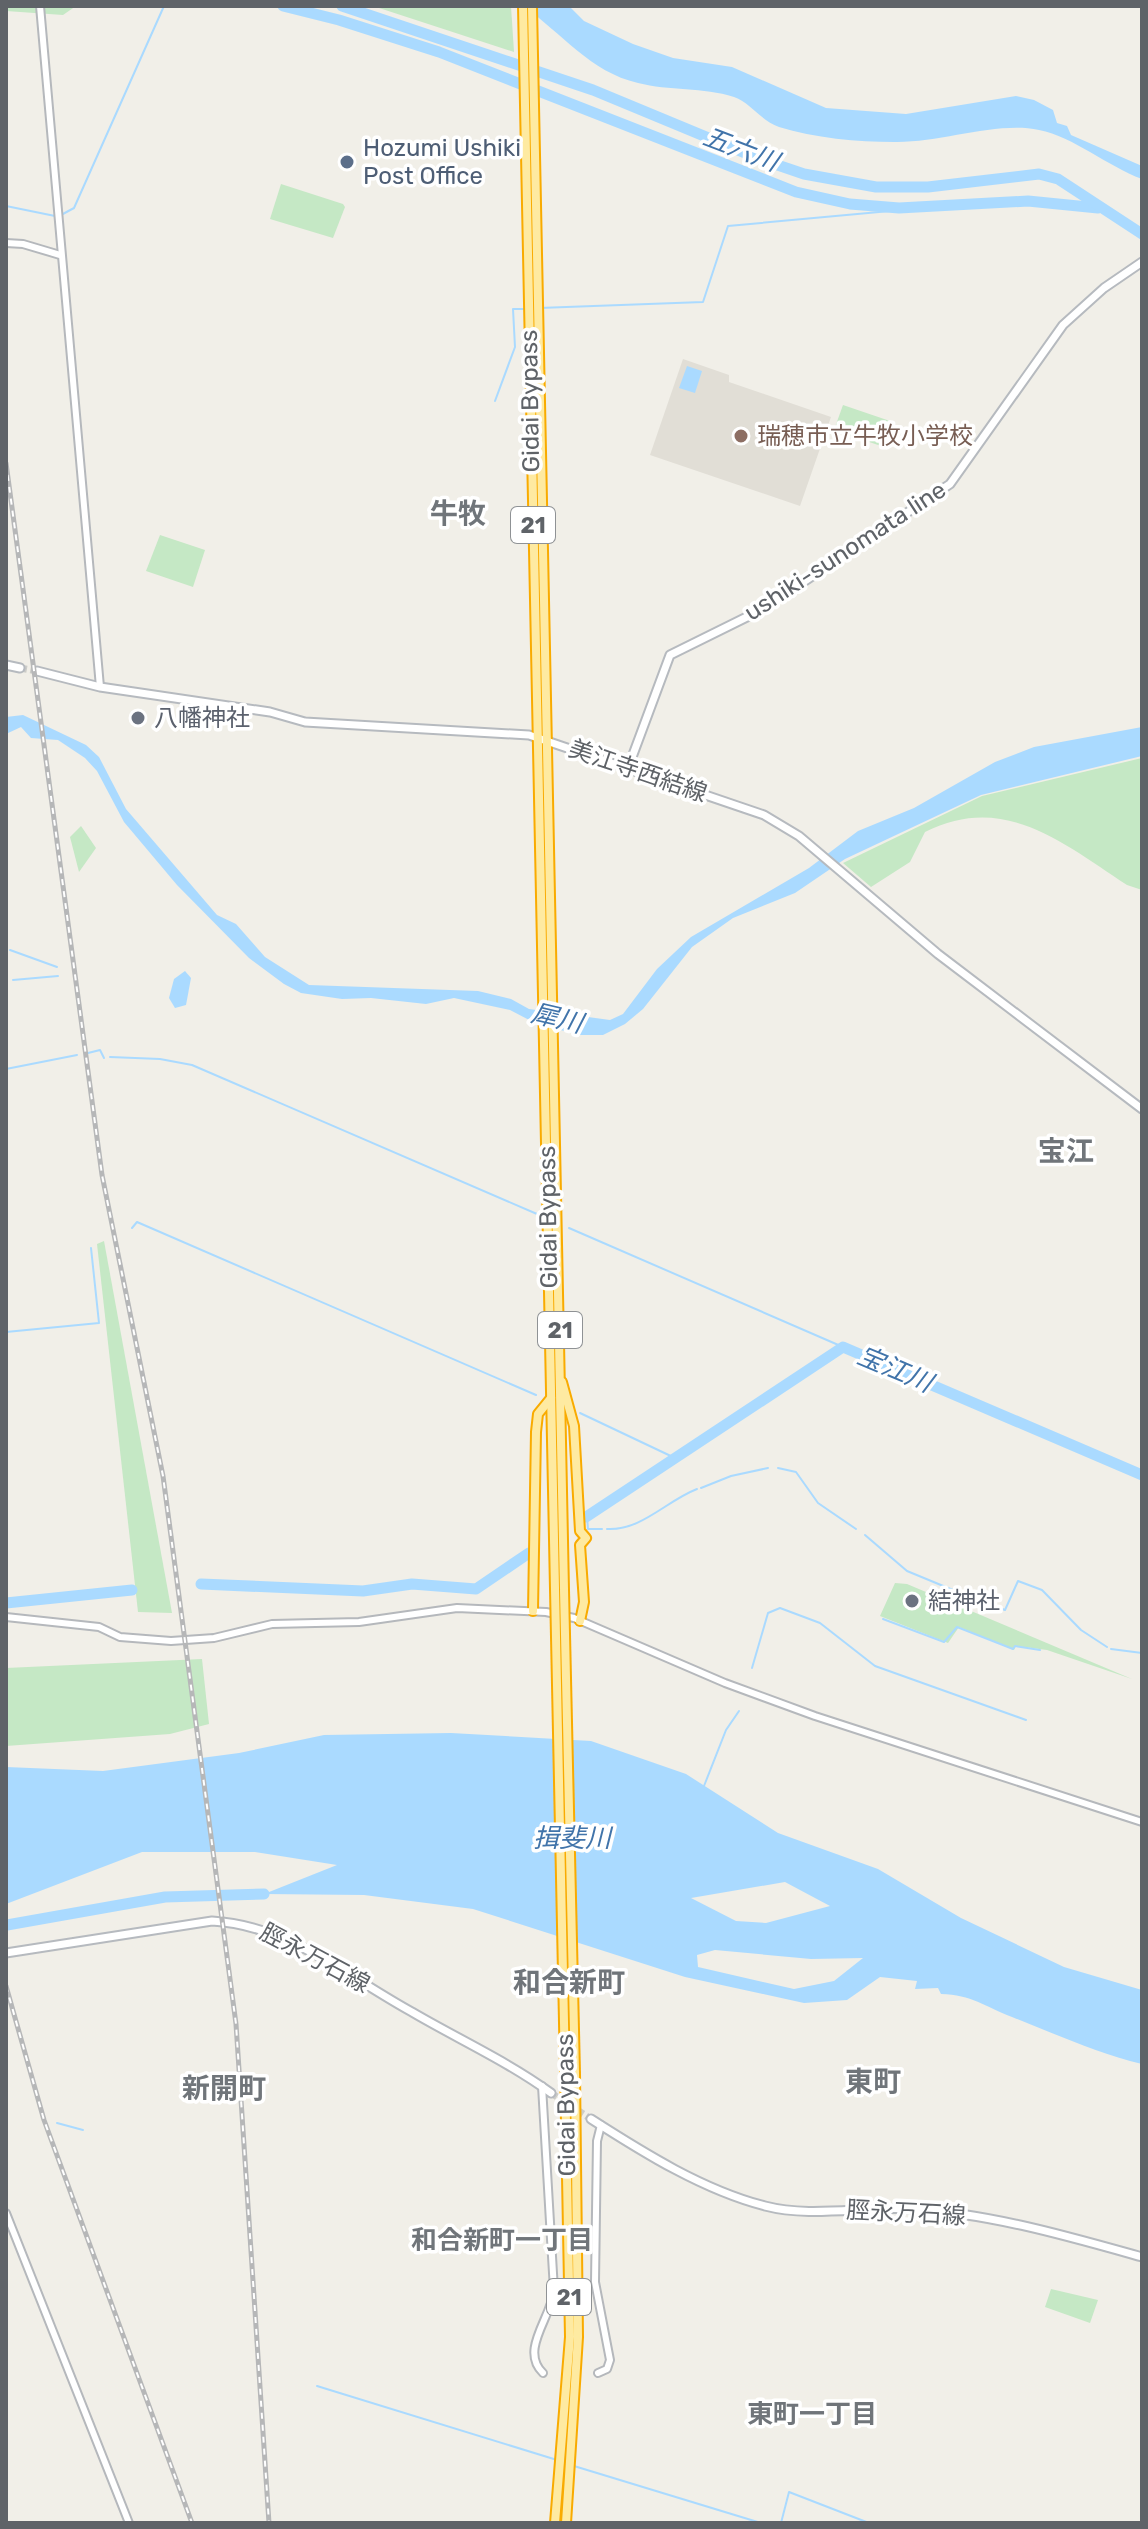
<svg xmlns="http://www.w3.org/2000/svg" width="1148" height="2529" font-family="Rubik,'Noto Sans JP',sans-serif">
<rect width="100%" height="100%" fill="#f1efe8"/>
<path fill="#e1ded6" d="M683 359 729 375V382L831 417 800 506 650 455Z"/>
<g fill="#c5e8c5">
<path d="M6 6H76L63 15 6 11Z"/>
<path d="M373 6H511L514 52Z"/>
<path d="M281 184 343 204 345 207 333 238 270 219Z"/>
<path d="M843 405 890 421 881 446 834 430Z"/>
<path d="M160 535 205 550 193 587 146 571Z"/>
<path d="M1142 758V890L1127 885C1063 843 1004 792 925 832L910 862 871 887 843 863 982 796Z"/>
<path d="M81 826 96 848 79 872 70 837Z"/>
<path d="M104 1241 172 1613 138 1612 97 1244Z"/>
<path d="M895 1583 907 1584 1132 1679 1047 1650 1016 1646 1014 1650 959 1627 948 1643 880 1616Z"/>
<path d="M202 1659 209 1724 170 1734 6 1746V1668Z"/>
<path d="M1051 2289 1098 2300 1090 2323 1045 2307Z"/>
</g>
<g fill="#aadaff" fill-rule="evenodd">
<path d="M523 6H569L584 21 633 44 673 58 732 67 826 108 906 114 1016 96 1034 100 1053 110 1057 123 1067 126 1071 135 1142 166V179C1107 166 1074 137 1039 130 997 121 941 143 894 142 858 142 814 138 779 127 761 121 751 103 734 97 703 87 669 91 638 83 590 72 562 33 523 6Z"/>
<path d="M687 366 702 371 695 393 679 388Z"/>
<path d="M23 715 86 745 99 757 126 809 217 915 236 924 265 957 309 985 478 991 511 999 529 1009 610 1020 623 1014 657 969 691 937 809 868 858 831 914 808 995 762 1034 747 1142 727V756L981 795 845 859 795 893 733 918 692 947 643 1009 625 1024 603 1035H578L533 1022 510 1010 454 998 426 1004 371 998 342 999 301 993 284 984 249 958 177 885 124 822 97 771 85 758 58 740 31 738 21 727 6 734V717Z"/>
<path d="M185 971 191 978 186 1005 175 1008 169 998 174 979Z"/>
<path d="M451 1733 591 1741 686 1774 778 1833 878 1869 961 1918 1064 1967 1142 1990V2064C1097 2053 1055 2034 1012 2017 984 2006 972 1995 941 1994L938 1988 915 1989 917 1981 880 1977 847 2000 804 2003 685 1977 473 1909 364 1895 264 1894 337 1865 255 1852H142L6 1904V1767L103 1771 239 1753 324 1735ZM785 1882 830 1906 766 1923 736 1921 691 1898ZM715 1950 811 1959 863 1958 834 1981 794 1989 698 1967 697 1955Z"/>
</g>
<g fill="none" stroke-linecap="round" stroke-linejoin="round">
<g stroke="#aadaff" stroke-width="2">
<path d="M6 206 55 216"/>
<path d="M61 215 74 208 164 6"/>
<path d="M539 308 703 302 728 226 890 211 891 207"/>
<path d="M495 401 515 347 513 309H525"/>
<path d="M10 950 57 967"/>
<path d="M13 980 58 976"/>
<path d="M88 1053 100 1050 104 1058"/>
<path d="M110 1057 160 1059 192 1065 537 1214"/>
<path d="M6 1069 77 1055"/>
<path d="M132 1228 137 1222 536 1395"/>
<path d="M569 1228 843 1347"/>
<path d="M6 1332 99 1323 91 1248"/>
<path d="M580 1413 675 1458"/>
<path d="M778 1468 796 1472 818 1503 856 1529"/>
<path d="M701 1488 731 1476 768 1468"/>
<path d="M587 1516 588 1529H602"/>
<path d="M607 1529C641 1531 666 1501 697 1489"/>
<path d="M865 1535 907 1571 953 1590"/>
<path d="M957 1592 1005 1610 1018 1581 1042 1590 1081 1630 1107 1647"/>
<path d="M883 1619 944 1642 957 1627 1013 1649 1015 1646 1040 1650"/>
<path d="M1111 1649 1142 1653"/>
<path d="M752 1668 768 1613 780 1608 820 1623 875 1666 1026 1720"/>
<path d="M704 1786 726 1730 739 1711"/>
<path d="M57 2123 83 2130"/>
<path d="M317 2386 557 2460"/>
<path d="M574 2466 761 2523"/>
<path d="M781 2523 789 2492 869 2523"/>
</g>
<g stroke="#aadaff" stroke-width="11">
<path d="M283 6 339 20 439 52 796 192 850 204 899 208 1028 201 1098 208"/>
<path d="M342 6 593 90 757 158 804 174 876 187H928L1039 174 1058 179 1142 234"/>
<path d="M586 1517 843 1347 1142 1475"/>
<path d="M201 1584 363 1591 412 1584 476 1589 529 1553"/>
<path d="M6 1603 132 1590"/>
<path d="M7 1925 165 1897 264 1894"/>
</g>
<g stroke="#ccccc8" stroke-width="7" stroke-dasharray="7 3.5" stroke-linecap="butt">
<path d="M20 668 37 671"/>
<path d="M551 2093 591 2119"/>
</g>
<defs>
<g id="tertiary">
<path d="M40 6 100 687"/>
<path d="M6 243 23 244 60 255"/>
<path d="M6 1617 99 1627 120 1637 171 1641 214 1638 272 1624 359 1622 457 1608 546 1612 574 1618 725 1683 815 1716 1142 1822"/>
<path d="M542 2086 554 2290C552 2317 519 2350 543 2373"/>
<path d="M6 2213 129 2523"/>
<path d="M598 2373 607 2369 610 2360 595 2282 597 2141 601 2125"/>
</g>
<g id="secondary">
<path d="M6 665 20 668"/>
<path d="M37 671 100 687 270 712 305 722 529 735 764 815 799 836 938 954 1142 1109"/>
<path d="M628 768 670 655 763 609 950 484 1063 325 1104 288 1142 262"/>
<path d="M6 1953 212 1921C288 1925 348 1977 412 2012 458 2039 507 2061 551 2093"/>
<path d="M591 2119C644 2153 703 2190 765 2206 811 2218 863 2206 910 2209 988 2213 1067 2236 1142 2257"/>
</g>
<g id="trunk">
<path d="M523 6 555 1589"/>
<path d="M532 6 564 1590"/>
<path d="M562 1382 574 1426 580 1531 586 1538 580 1545 584 1602 580 1621"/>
<path d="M533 1611 536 1432 538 1414 551 1398"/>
<path d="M555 2523 570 2337 565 2070"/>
<path d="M566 2523 578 2337 575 2074"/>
</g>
</defs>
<use href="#tertiary" stroke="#b5b8bc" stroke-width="10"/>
<use href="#secondary" stroke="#b6babf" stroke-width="11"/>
<use href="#trunk" stroke="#f9ab00" stroke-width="12"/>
<use href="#tertiary" stroke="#fff" stroke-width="6"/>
<use href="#secondary" stroke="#fff" stroke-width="7"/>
<use href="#trunk" stroke="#feeaa1" stroke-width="8"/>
<defs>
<g id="rail">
<path d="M6 463 102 1175 163 1476 236 2024 269 2523"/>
<path d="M6 1986 44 2120 192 2523"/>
</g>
</defs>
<use href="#rail" stroke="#b6b7b8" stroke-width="5"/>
<use href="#rail" stroke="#fff" stroke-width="2" stroke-dasharray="6" stroke-linecap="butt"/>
<defs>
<g id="trunk-bridge">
<path d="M555 1589 565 2070"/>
<path d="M564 1590 575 2074"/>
</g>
</defs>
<use href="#trunk-bridge" stroke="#f9ab00" stroke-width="12" stroke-linecap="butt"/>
<use href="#trunk-bridge" stroke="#feeaa1" stroke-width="8"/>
</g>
<circle fill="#5c6f8a" stroke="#fff" stroke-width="3" cx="347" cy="162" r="8"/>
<circle fill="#8d6e63" stroke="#fff" stroke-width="3" cx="741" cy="436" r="8"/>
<g fill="#6b7280" stroke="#fff" stroke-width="3">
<circle cx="138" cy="718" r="8"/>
<circle cx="912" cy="1601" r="8"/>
</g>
<g text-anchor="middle" stroke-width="7" stroke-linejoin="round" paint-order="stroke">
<g fill="#fff" stroke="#8f9295" stroke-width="2">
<rect x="511" y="507" width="44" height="36" rx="6"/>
<rect x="538" y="1312" width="44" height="36" rx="6"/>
<rect x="547" y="2279" width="44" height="36" rx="6"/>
</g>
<g font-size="22" font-weight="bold" fill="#5f6368">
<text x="533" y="533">21</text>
<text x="560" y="1338">21</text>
<text x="569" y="2305">21</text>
</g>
<g font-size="24" fill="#4e5e75" stroke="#fff" text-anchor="start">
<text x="363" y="156">Hozumi Ushiki<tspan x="363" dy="28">Post Office</tspan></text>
</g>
<g font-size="24" fill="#5f6368" stroke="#fff">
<text transform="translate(530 401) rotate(-91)" y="8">Gidai Bypass</text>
<text transform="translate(845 551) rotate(-33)" y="8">ushiki-sunomata line</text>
<text transform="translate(638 771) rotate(19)" y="8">美江寺西結線</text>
<text transform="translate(548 1217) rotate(-91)" y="8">Gidai Bypass</text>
<text transform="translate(315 1958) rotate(28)" y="8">脛永万石線</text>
<text transform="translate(566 2105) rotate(-91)" y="8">Gidai Bypass</text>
<text transform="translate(906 2213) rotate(3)" y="8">脛永万石線</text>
</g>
<g font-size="24" fill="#785e54" stroke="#fff" text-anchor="start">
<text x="757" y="444">瑞穂市立牛牧小学校</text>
</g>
<g font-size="24" fill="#5b616d" stroke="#fff" text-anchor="start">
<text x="154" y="726">八幡神社</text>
<text x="928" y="1609">結神社</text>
</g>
<g font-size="26" font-style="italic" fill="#4174aa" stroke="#fff">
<text transform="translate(741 149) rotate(21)" y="9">五六川</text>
<text transform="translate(557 1018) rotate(13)" y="9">犀川</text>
<text transform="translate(895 1369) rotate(23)" y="9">宝江川</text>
<text x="572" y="1847">揖斐川</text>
</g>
<g font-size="26" font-weight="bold" fill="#70757a" stroke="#fff">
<text x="502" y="2249">和合新町一丁目</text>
<text x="812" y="2423">東町一丁目</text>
</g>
<g font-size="28" font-weight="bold" fill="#70757a" stroke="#fff">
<text x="458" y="523">牛牧</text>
<text x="1066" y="1161">宝江</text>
<text x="569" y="1992">和合新町</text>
<text x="873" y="2091">東町</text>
<text x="224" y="2098">新開町</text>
</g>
</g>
<rect width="1148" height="2529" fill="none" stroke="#5f6368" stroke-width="16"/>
</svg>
